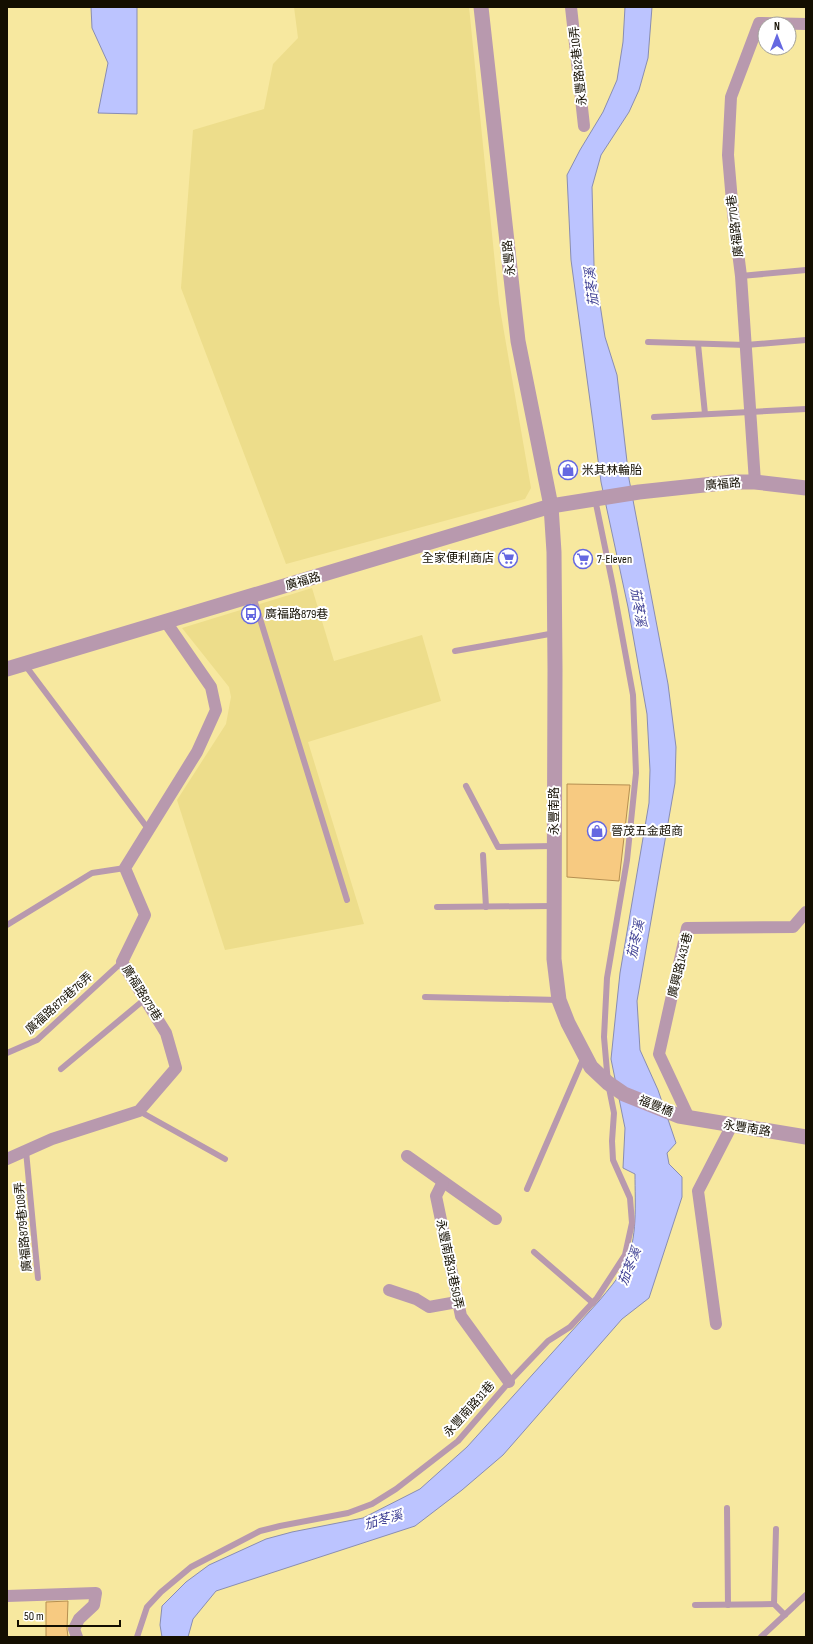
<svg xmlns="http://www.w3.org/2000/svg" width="813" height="1644" font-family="'Sofia Sans Condensed','Noto Sans TC',sans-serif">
<rect width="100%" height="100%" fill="#f7e89f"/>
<g fill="#eddd8b">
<path d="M294 7H469L499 303 531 488 525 499 286 564 181 288 193 130 264 109 273 64 298 38Z"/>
<path d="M312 588 334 661 422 635 441 701 308 742 364 924 225 950 177 800 226 724 231 697 229 687 182 628Z"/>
</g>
<g fill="#bcc4ff" stroke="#898db2">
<path d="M91 7H137V114L98 113 108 63 92 28Z"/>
<path d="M625 7H652L648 58 639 90 629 112 601 155 592 187 594 265 605 337 617 375 629 479 668 684 676 747 675 783 637 1001 640 1050 658 1090 676 1143 667 1153 669 1164 682 1177V1197L649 1298 622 1319 503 1455 462 1490 415 1526 216 1591 193 1619 188 1637H162L160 1625 162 1606 186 1582 209 1565 266 1539 292 1532 363 1518 420 1489 467 1447 599 1301C608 1290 618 1279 625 1266 638 1238 635 1204 635 1174L623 1168 625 1128 611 1059 620 973 649 803 650 770 647 714 628 607 601 482 571 260 567 175 580 150 603 112 617 80 623 42Z"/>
</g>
<g fill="#f7ca81" stroke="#b68f51">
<path d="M567 784 630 785 619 881 567 877Z"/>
<path d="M68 1601 67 1629 68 1637H46V1602Z"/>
</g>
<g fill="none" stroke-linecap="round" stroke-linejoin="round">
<g stroke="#b899ae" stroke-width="6">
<path d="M741 276 806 270"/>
<path d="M648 342 746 345 806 340"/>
<path d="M698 344 705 414"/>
<path d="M654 417 806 409"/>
<path d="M253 596 347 900"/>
<path d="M455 651 555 633"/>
<path d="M25 665 149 830"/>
<path d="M466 786 498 847 554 846"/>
<path d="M483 855 486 907"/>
<path d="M437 907 553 906"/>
<path d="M7 925 92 873 125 868"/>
<path d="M425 997 559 1000"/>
<path d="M7 1053 37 1040 122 962"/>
<path d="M61 1069 145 999"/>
<path d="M139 1111 225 1159"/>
<path d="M26 1151 38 1278"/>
<path d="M527 1189 584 1057"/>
<path d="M534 1252 593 1303"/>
<path d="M727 1508 728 1605"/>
<path d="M776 1529 774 1604 785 1615"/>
<path d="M695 1605 774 1604"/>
<path d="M137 1637 147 1607 161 1592 191 1567 260 1531 280 1526 348 1513 372 1504 396 1489 458 1441 509 1382 548 1341 570 1327 597 1298 625 1255 632 1223 630 1198 613 1160 612 1141 614 1113 608 1083 604 1037 607 978 627 860 636 773 633 695 613 586 595 499"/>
<path d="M761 1637 806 1595"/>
</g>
<g stroke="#b899ae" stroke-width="12">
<path d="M571 7 584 126"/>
<path d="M755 482 741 276 733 213 728 155 731 97 759 23 806 24"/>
<path d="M689 1118 659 1054 687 928 793 927 806 912"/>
<path d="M407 1156 496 1219"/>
<path d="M7 1159 52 1139 139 1111 176 1068 166 1033 122 962 145 915 125 868 197 752 216 710 211 687 166 622"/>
<path d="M443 1182 436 1196 461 1316 509 1382"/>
<path d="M389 1290 416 1299 429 1307 457 1302"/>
<path d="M716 1324 698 1191 732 1125"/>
<path d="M7 1596 96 1593 94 1605 79 1619 74 1629 77 1637"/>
</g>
<g stroke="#b899ae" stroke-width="15">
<path d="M481 7 518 341 551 506 554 552 555 669 554 959 559 1000 568 1023 591 1067 608 1083 624 1094 679 1116 806 1137"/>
<path d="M7 669 551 506 639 492 732 482H755L806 488"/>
</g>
</g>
<defs>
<symbol id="shop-ring" viewBox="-11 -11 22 22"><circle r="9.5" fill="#fff" stroke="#6568e1" stroke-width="1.5"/><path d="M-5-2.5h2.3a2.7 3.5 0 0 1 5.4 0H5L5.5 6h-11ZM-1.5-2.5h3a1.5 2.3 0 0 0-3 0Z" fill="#6568e1"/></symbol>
<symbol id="supermarket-ring" viewBox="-11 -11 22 22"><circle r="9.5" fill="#fff" stroke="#6568e1" stroke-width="1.5"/><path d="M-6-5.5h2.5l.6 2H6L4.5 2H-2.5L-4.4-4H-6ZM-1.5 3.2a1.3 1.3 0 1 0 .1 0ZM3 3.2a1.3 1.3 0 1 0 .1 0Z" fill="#6568e1"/></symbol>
<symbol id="bus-ring" viewBox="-11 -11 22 22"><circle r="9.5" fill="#fff" stroke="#6568e1" stroke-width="1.5"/><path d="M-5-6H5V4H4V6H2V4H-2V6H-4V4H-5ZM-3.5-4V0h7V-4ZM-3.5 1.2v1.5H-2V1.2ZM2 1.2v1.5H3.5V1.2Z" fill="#6568e1"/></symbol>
</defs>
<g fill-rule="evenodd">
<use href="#shop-ring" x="557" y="459" width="22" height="22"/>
<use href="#supermarket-ring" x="497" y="547" width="22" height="22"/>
<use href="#supermarket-ring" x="572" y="548" width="22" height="22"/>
<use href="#bus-ring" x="240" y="603" width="22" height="22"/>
<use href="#shop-ring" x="586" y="820" width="22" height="22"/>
</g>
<g text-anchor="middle" stroke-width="4" stroke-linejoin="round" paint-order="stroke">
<g font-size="12" fill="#130e00" stroke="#fff">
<text transform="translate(578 66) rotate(-96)" y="4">永豐路82巷10弄</text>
<text transform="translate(735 226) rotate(-97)" y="4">廣福路770巷</text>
<text transform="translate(509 258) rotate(-96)" y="4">永豐路</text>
<text transform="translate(723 484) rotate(-5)" y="4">廣福路</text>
<text transform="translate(303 581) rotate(-16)" y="4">廣福路</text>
<text transform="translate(554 811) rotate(-90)" y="4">永豐南路</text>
<text transform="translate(680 965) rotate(-76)" y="4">廣興路1431巷</text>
<text transform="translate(142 993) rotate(58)" y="4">廣福路879巷</text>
<text transform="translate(59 1003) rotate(-42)" y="4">廣福路879巷76弄</text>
<text transform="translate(656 1106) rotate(22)" y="4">福豐橋</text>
<text transform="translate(747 1128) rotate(9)" y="4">永豐南路</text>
<text transform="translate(23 1227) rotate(-95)" y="4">廣福路879巷108弄</text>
<text transform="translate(450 1264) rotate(78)" y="4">永豐南路31巷50弄</text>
<text transform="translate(469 1409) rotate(-48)" y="4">永豐南路31巷</text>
</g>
<g font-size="12" fill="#130e00" stroke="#fff" text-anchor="start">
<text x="582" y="474">米其林輪胎</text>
<text x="494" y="562" text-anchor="end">全家便利商店</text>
<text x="597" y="563">7-Eleven</text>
<text x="265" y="618">廣福路879巷</text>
<text x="611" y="835">晉茂五金超商</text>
</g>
<g font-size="13" font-style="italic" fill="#3f4094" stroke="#fff">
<text transform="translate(591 287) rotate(-96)" y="5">茄苳溪</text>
<text transform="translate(639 607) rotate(81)" y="5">茄苳溪</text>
<text transform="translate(635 939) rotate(-78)" y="5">茄苳溪</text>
<text transform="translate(629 1266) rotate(-68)" y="5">茄苳溪</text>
<text transform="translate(383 1519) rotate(-16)" y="5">茄苳溪</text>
</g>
</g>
<rect width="813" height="1644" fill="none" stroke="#130e00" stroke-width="16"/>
<g transform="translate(777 36)"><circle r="19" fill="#ffffff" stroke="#a19f99"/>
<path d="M0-3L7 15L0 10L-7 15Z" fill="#6568e1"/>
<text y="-6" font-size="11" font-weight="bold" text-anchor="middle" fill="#130e00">N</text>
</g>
<path d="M18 1620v6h102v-6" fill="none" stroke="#130e00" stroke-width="2"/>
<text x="24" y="1620" font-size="12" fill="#130e00" stroke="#ffffff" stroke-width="3" paint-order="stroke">50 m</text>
</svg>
